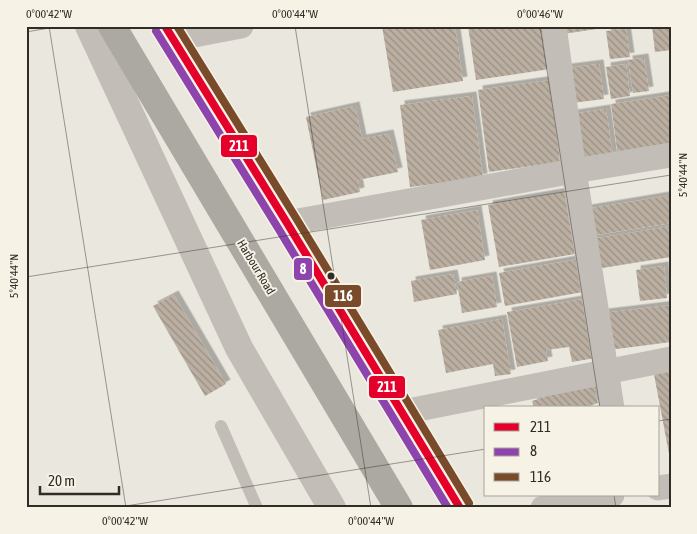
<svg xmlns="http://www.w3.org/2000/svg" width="697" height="534" font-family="'Asap Condensed',sans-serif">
<defs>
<pattern id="building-back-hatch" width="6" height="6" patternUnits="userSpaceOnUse" patternTransform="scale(1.25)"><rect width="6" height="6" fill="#bbafa2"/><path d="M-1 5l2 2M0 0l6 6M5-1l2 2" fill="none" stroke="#998f84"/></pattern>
<filter id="shadow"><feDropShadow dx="4.5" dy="-4.5" stdDeviation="0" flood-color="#0004"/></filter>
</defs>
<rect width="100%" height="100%" fill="#eae7de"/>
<g fill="url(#building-back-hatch)" filter="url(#shadow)">
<path d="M382 26H455L463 81 393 92Z"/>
<path d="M468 26H543L550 69 476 80Z"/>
<path d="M562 26H610V27L563 34Z"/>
<path d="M652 26H671V50L655 52Z"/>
<path d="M626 29 630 57 610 59 606 31Z"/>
<path d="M644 58 649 91 633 93 628 60Z"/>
<path d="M599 64 604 99 572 103 567 68Z"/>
<path d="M626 64 630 96 611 99 606 67Z"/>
<path d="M550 80 560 162 489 172 478 90Z"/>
<path d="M671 95V150L618 157 611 104Z"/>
<path d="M472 96 483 178 410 187 400 105Z"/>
<path d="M355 106 362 139 389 134 398 172 358 180 360 192 323 200 306 117Z"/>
<path d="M606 109 613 157 580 162 573 114Z"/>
<path d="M564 192 575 254 499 267 488 205Z"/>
<path d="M671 195V223L591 236 587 209Z"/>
<path d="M477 210 485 260 430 270 421 220Z"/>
<path d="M671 226V257L596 269 592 239Z"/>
<path d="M578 259 583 292 505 306 499 273Z"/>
<path d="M664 266 667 298 640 301 636 270Z"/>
<path d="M453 274 457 294 414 302 411 281Z"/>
<path d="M492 276 497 307 462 313 457 282Z"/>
<path d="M174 295 226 384 205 396 153 306Z"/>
<path d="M584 299 595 358 572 362 569 347 546 350 548 361 517 367 507 312Z"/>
<path d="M671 305V342L609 350 604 313Z"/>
<path d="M502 319 511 374 495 376 493 364 446 373 438 330Z"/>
<path d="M671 366V459H670L653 369Z"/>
<path d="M592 382 598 403 584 408H534L532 401Z"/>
</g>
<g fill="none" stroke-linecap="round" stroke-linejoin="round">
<path stroke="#c2beb7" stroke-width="12" d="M221 426 257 508"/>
<g stroke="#c2beb7" stroke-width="25">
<path d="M554 26 574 171 612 408"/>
<path d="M173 39 241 26"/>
<path d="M287 223 574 171 671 155"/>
<path d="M403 412 671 359"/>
<path d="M658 488 671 486"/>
<path d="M543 508 612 495"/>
</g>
<path stroke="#c2beb7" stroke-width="28" d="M89 26 239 348 332 508"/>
<g stroke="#aca9a2" stroke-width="28">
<path d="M112 26 399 508"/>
<path d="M165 26 287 223 460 508"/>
</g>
<defs>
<path id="bus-1" d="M165 26 287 223 460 508"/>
<path id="bus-2" d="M156 31 278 228 448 508"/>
<path id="bus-3" d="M177 26 296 218 469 503"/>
</defs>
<use href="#bus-1" stroke="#f6f2e5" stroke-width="11"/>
<use href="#bus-2" stroke="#f6f2e5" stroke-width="11"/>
<use href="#bus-3" stroke="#f6f2e5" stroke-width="11"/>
<use href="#bus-1" stroke="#e4002b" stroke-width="8"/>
<use href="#bus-2" stroke="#8e44ad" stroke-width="8"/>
<use href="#bus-3" stroke="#7a4b2a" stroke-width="8"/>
</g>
<path fill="none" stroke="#322c27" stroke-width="1" stroke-opacity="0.45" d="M49 26 126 508M295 26 371 508M540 26 600 408M26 32 61 26M26 277 671 175M658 421 671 419M614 495 616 508M113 508 486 449"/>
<circle fill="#322c27" stroke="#f6f2e5" stroke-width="2" cx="331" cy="276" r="4.5"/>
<g text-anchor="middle" stroke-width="4" stroke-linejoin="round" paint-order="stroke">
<g font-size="12" fill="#322c27" stroke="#f6f2e5">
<text transform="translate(256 267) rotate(59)" y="4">Harbour Road</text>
</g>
</g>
<g stroke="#f6f2e5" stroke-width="2">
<rect x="220" y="134" width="38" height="24" rx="5" fill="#e4002b"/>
<rect x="293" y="257" width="20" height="24" rx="5" fill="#8e44ad"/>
<rect x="324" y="284" width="38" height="24" rx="5" fill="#7a4b2a"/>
<rect x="368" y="375" width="38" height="24" rx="5" fill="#e4002b"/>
</g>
<g font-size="14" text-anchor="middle" font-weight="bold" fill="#fff">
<text x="239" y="151">211</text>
<text x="303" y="274">8</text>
<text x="343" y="301">116</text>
<text x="387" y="392">211</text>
</g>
<rect width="697" height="534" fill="none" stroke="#f6f2e5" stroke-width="55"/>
<rect x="484" y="406" width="175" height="90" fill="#f6f2e5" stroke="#a8a399"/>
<rect x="494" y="423" width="25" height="8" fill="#e4002b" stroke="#a8a399"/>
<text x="530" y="432" font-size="15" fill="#322c27">211</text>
<rect x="494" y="448" width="25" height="8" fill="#8e44ad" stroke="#a8a399"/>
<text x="530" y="456" font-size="15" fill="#322c27">8</text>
<rect x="494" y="473" width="25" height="8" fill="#7a4b2a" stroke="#a8a399"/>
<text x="530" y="482" font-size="15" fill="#322c27">116</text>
<path d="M40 486v8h79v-8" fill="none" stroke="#322c27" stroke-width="2.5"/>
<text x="48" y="486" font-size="15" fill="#322c27" stroke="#f6f2e5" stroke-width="4" paint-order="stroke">20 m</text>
<rect x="28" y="28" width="642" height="478" fill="none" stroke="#322c27" stroke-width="2"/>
<g font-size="12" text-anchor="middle" fill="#322c27">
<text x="49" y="18">0°00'42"W</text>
<text x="295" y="18">0°00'44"W</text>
<text x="540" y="18">0°00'46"W</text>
<text transform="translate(683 175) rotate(-90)" y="4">5°40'44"N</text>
<text transform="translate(14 276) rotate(-90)" y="4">5°40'44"N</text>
<text x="125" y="525">0°00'42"W</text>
<text x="371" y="525">0°00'44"W</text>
</g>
</svg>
